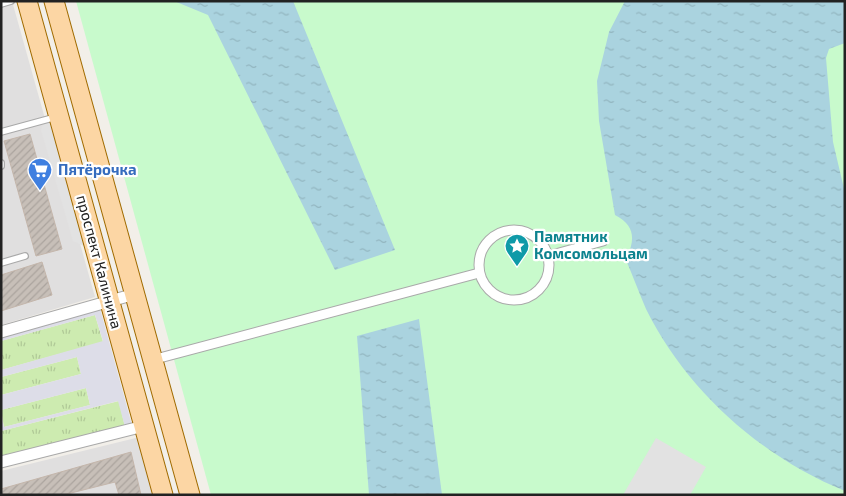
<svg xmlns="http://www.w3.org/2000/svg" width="846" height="496" font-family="'Exo 2',sans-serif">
<defs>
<pattern id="grass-tufts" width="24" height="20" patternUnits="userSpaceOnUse" patternTransform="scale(1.25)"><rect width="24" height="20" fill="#cdebb0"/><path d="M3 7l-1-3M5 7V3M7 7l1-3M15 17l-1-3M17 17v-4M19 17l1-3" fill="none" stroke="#b0c997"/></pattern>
<pattern id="water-ripples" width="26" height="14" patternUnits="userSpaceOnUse" patternTransform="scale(1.25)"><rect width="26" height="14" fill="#aad3df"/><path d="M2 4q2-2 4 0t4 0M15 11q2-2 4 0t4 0" fill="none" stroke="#92b5bf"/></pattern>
<pattern id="building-hatch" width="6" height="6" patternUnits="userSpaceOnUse" patternTransform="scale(1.25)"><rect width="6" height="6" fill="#c7bfb8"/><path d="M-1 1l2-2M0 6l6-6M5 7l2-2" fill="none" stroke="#aba49e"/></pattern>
</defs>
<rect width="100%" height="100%" fill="#f2efe9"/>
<g fill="#e0dfdf">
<path d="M1 1H12L95 297 1 325Z"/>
<path d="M148 435 162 495H1V471Z"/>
</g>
<g fill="url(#grass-tufts)">
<path d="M95 315 103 342 1 370V341Z"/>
<path d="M77 357 81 374 1 395V377Z"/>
<path d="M86 388 90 405 4 427 1 410Z"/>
<path d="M119 401 125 427 1 459V431Z"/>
</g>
<path fill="#c8facc" d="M76 1H845V495H211Z"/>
<g fill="#e2e2e2">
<path d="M56 120 91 244 84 246 73 241 41 130 43 124Z"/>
<path d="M656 438 706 467 690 495H623Z"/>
</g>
<path fill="#dddde8" d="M99 305 133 429 125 427 118 401 1 431V417L4 427 90 405 86 388 1 410V395L81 374 77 357 1 377V370L103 341 95 315 1 341V332Z"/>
<g fill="url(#water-ripples)">
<path d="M174 1H293L395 250 335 270 208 15Z"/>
<path d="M625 1H845V43L829 49 826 58 833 142 845 193V491C761 457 686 390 646 309 639 293 633 276 626 260 635 240 636 226 615 215L599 121 597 81 609 32Z"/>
<path d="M419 319 442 495H369L357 336Z"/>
</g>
<g fill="url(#building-hatch)" stroke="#c4b6ab">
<path d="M30 134 62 249 36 256 4 141Z"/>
<path d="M42 262 52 295 1 311V275Z"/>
<path d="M131 452 141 495H119L115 482 63 495H1V489Z"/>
</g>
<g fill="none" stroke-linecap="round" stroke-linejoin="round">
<defs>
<g id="service">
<path d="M1 4 11 1"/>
<path d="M1 132 56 117"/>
<path d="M1 163V166"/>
<path d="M1 263 25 256"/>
</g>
<g id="pedestrian">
<circle cx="514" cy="265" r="35"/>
<path d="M548 256 603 241"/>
<path d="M152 360 479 273"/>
</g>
<g id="minor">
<path d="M1 332 135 294"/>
<path d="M1 462 144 426"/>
</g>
<g id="primary">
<path d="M27 1 163 495"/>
<path d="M54 1 190 495"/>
</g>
</defs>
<use href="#service" stroke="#a9a9a9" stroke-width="8"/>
<use href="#pedestrian" stroke="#a9a9a9" stroke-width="11"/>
<use href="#minor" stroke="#a9a9a9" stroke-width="13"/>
<use href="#primary" stroke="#a06b00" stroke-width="21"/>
<use href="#service" stroke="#fff" stroke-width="5.5"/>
<use href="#pedestrian" stroke="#fff" stroke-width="9"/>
<use href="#minor" stroke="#fff" stroke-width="11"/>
<use href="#primary" stroke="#fcd6a4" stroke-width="19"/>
</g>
<defs>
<symbol id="supermarket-pin" viewBox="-11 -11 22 30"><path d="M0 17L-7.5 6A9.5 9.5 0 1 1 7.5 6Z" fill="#3f7fe0" stroke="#fff"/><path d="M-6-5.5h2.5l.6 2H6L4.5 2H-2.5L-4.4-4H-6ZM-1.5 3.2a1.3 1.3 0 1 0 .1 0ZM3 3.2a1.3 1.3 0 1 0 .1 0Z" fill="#fff"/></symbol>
<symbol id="sight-pin" viewBox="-11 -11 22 30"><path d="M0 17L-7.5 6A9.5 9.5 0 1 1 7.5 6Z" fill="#0f9aa8" stroke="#fff"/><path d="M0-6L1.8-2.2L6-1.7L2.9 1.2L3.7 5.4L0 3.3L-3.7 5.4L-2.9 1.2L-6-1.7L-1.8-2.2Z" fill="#fff"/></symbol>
</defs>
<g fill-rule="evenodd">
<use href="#supermarket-pin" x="26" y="156" width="28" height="38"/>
<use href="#sight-pin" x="503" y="232" width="28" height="38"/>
</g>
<g text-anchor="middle" stroke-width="4.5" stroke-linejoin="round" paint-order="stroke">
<g font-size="15" font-weight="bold" fill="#366cbe" stroke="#fff" text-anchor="start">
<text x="58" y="175">Пятёрочка</text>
</g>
<g font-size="15" font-weight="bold" fill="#0d838f" stroke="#fff" text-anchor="start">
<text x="534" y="242">Памятник<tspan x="534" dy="17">Комсомольцам</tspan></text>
</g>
<g font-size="15" fill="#222" stroke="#fff">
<text transform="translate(99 262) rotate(75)" y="5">проспект Калинина</text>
</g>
</g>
<rect width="846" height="496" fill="none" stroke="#222222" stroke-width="5"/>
</svg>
